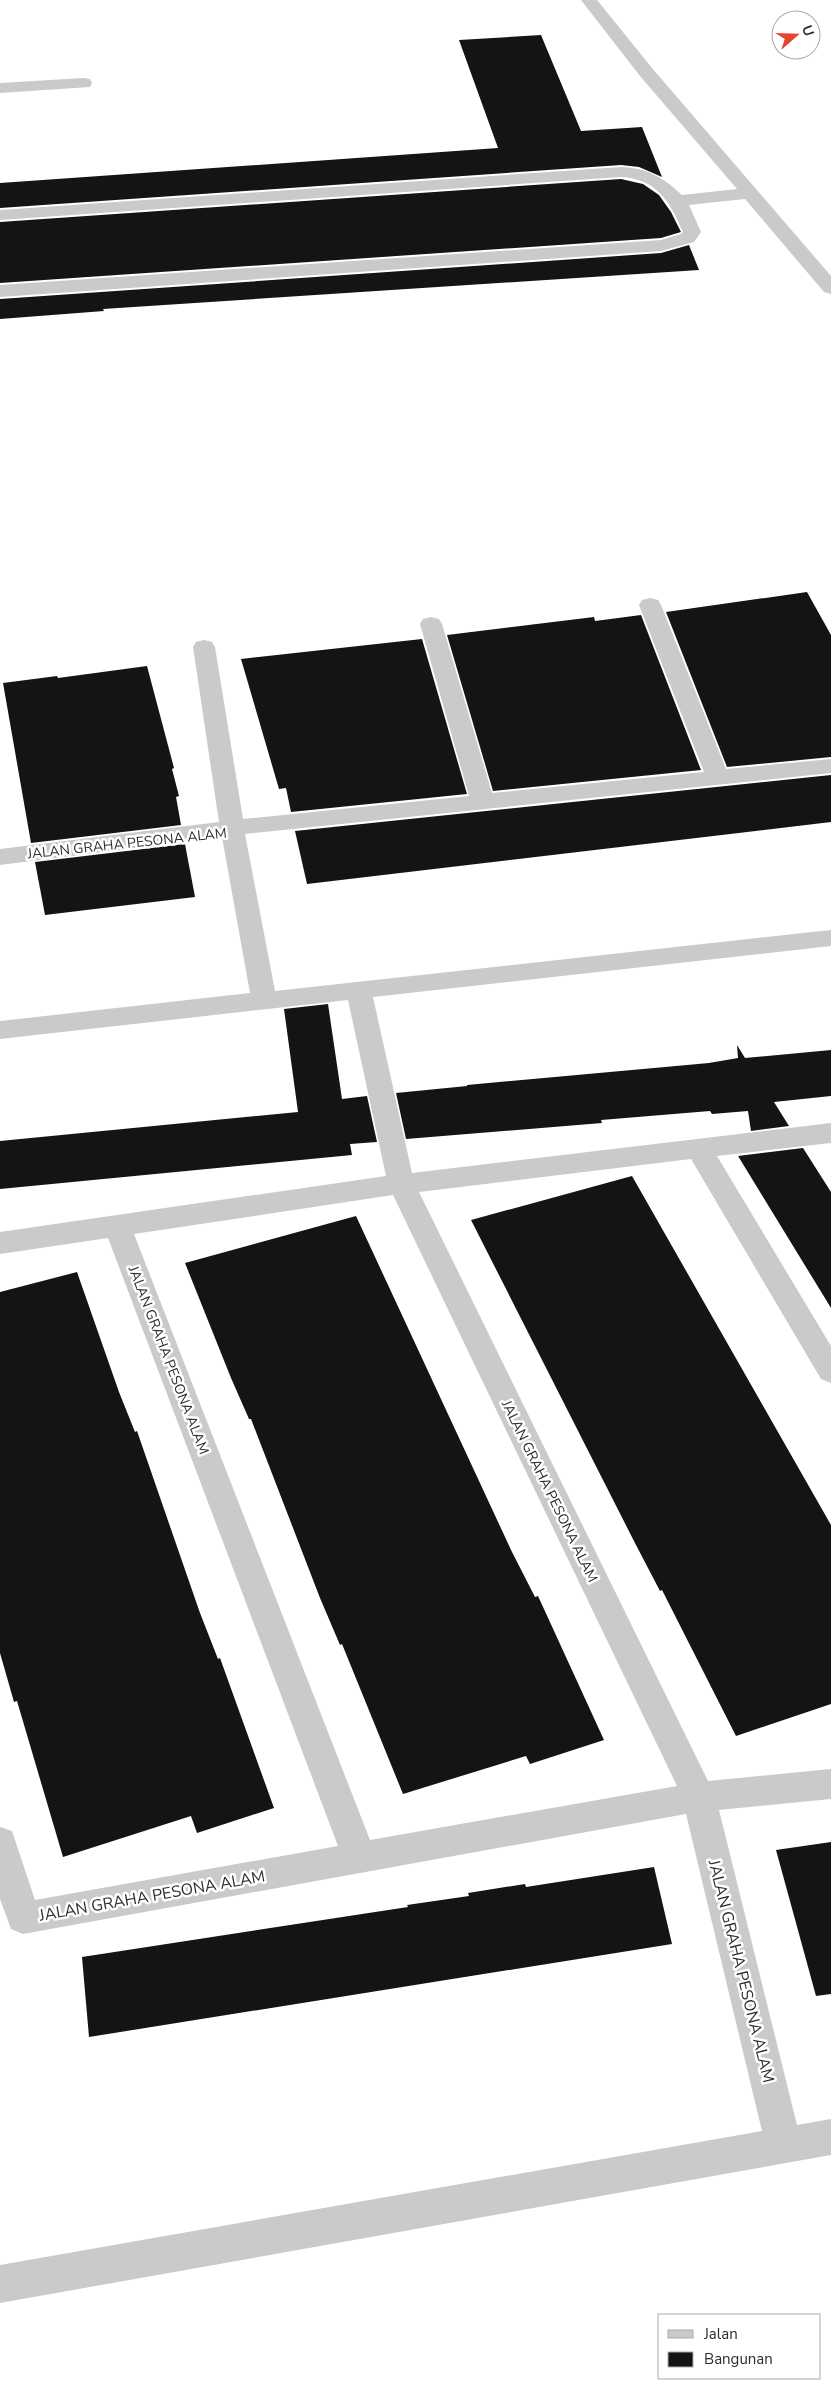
<svg xmlns="http://www.w3.org/2000/svg" width="831" height="2389" font-family="'Nunito Sans',sans-serif">
<rect width="100%" height="100%" fill="#fff"/>
<g fill="#141414">
<path d="M541 35 581 131 642 127 662 177 639 167 621 165 0 208V183L498 148 459 40Z"/>
<path d="M621 179 643 184 659 195 671 212 681 232 661 238 0 283V222Z"/>
<path d="M689 245 699 270 103 309 104 311 0 319V299L661 253Z"/>
<path d="M807 592 831 635V757L727 767 666 612Z"/>
<path d="M641 615 701 770 493 791 447 635 594 617 595 621Z"/>
<path d="M422 639 467 794 291 812 286 788 279 789 241 659Z"/>
<path d="M147 666 174 768 172 769 179 796 176 797 181 825 31 843 3 683 57 676 58 678Z"/>
<path d="M831 775V822L307 884 295 831Z"/>
<path d="M185 844 195 897 45 915 35 862Z"/>
<path d="M328 1004 342 1099 367 1096 377 1142 350 1144 352 1155 0 1189V1141L298 1112 284 1009Z"/>
<path d="M737 1045 745 1058 831 1050V1096L774 1102 789 1126 751 1131 748 1111 712 1114 710 1111 601 1120 602 1123 406 1139 396 1093 467 1086V1085L709 1063 738 1058Z"/>
<path d="M803 1148 831 1192V1308L738 1156Z"/>
<path d="M632 1176 831 1525V1704L736 1736 662 1590 660 1591 636 1545 471 1220Z"/>
<path d="M356 1216 512 1552 535 1597 538 1596 604 1740 530 1764 526 1756 403 1794 342 1644 340 1645 320 1598 251 1419H249L231 1378 185 1263Z"/>
<path d="M77 1272 119 1392 135 1432 137 1431 200 1613 218 1659 220 1658 274 1808 197 1833 191 1816 63 1857 17 1701 14 1702 0 1653V1292Z"/>
<path d="M831 1842V1994L816 1996 776 1850Z"/>
<path d="M654 1867 672 1944 89 2037 82 1957 408 1907 407 1905 469 1896 468 1893 525 1884 526 1887Z"/>
</g>
<g fill="none" stroke-linecap="round" stroke-linejoin="round">
<g fill="#cacaca" fill-rule="evenodd">
<path d="M581 0H597L652 68 831 276V294L824 292 745 199 689 205 701 232 694 242 661 251 0 297V285L661 240 681 234 683 232C670 202 657 179 621 177L0 220V210L621 167C647 168 663 177 682 195L737 189 640 76Z"/>
<path d="M84 78 90 79 92 83 90 87 0 93V83Z"/>
<path d="M650 598 658 600 661 605 726 769 831 759V773L245 834 275 991 831 930V946L373 997 412 1173 831 1123V1143L717 1156 831 1346V1383L821 1379 691 1159 419 1192 708 1781 831 1769V1799L719 1810 797 2125 831 2119V2155L0 2303V2265L762 2131 686 1814 23 1934 11 1929 0 1899V1827L12 1831 35 1900 338 1846 108 1238 0 1254V1232L386 1176 348 1000 0 1039V1021L250 993 222 837 0 865V849L219 822 193 647 196 642 204 640 212 642 215 647 243 819 469 796 420 624 423 619 431 617 439 619 442 624 492 793 704 772 639 605 642 600ZM393 1195 677 1786 370 1840 134 1234Z"/>
</g>
</g>
<g text-anchor="middle" stroke-width="5" stroke-linejoin="round" paint-order="stroke">
<g font-size="14" fill="#2d2d2d" stroke="#fff">
<text transform="translate(127 843) rotate(-6)" y="5">JALAN GRAHA PESONA ALAM</text>
<text transform="translate(169 1360) rotate(69)" y="5">JALAN GRAHA PESONA ALAM</text>
<text transform="translate(550 1491) rotate(64)" y="5">JALAN GRAHA PESONA ALAM</text>
</g>
<g font-size="16" fill="#2d2d2d" stroke="#fff">
<text transform="translate(152 1895) rotate(-10)" y="6">JALAN GRAHA PESONA ALAM</text>
<text transform="translate(742 1971) rotate(76)" y="6">JALAN GRAHA PESONA ALAM</text>
</g>
</g>
<rect x="658" y="2314" width="162" height="65" fill="#ffffff" stroke="#ababab"/>
<rect x="668" y="2330" width="25" height="8" fill="#cacaca" stroke="#ababab"/>
<text x="704" y="2339" font-size="15" fill="#2d2d2d">Jalan</text>
<rect x="668" y="2352" width="25" height="15" fill="#141414" stroke="#ababab"/>
<text x="704" y="2364" font-size="15" fill="#2d2d2d">Bangunan</text>
<g transform="translate(796 35) rotate(70)"><circle r="24" fill="#ffffff" stroke="#ababab"/>
<path d="M0-4L9 19L0 12L-9 19Z" fill="#e34530"/>
<text y="-8" font-size="14" font-weight="bold" text-anchor="middle" fill="#2d2d2d">U</text>
</g>
</svg>
